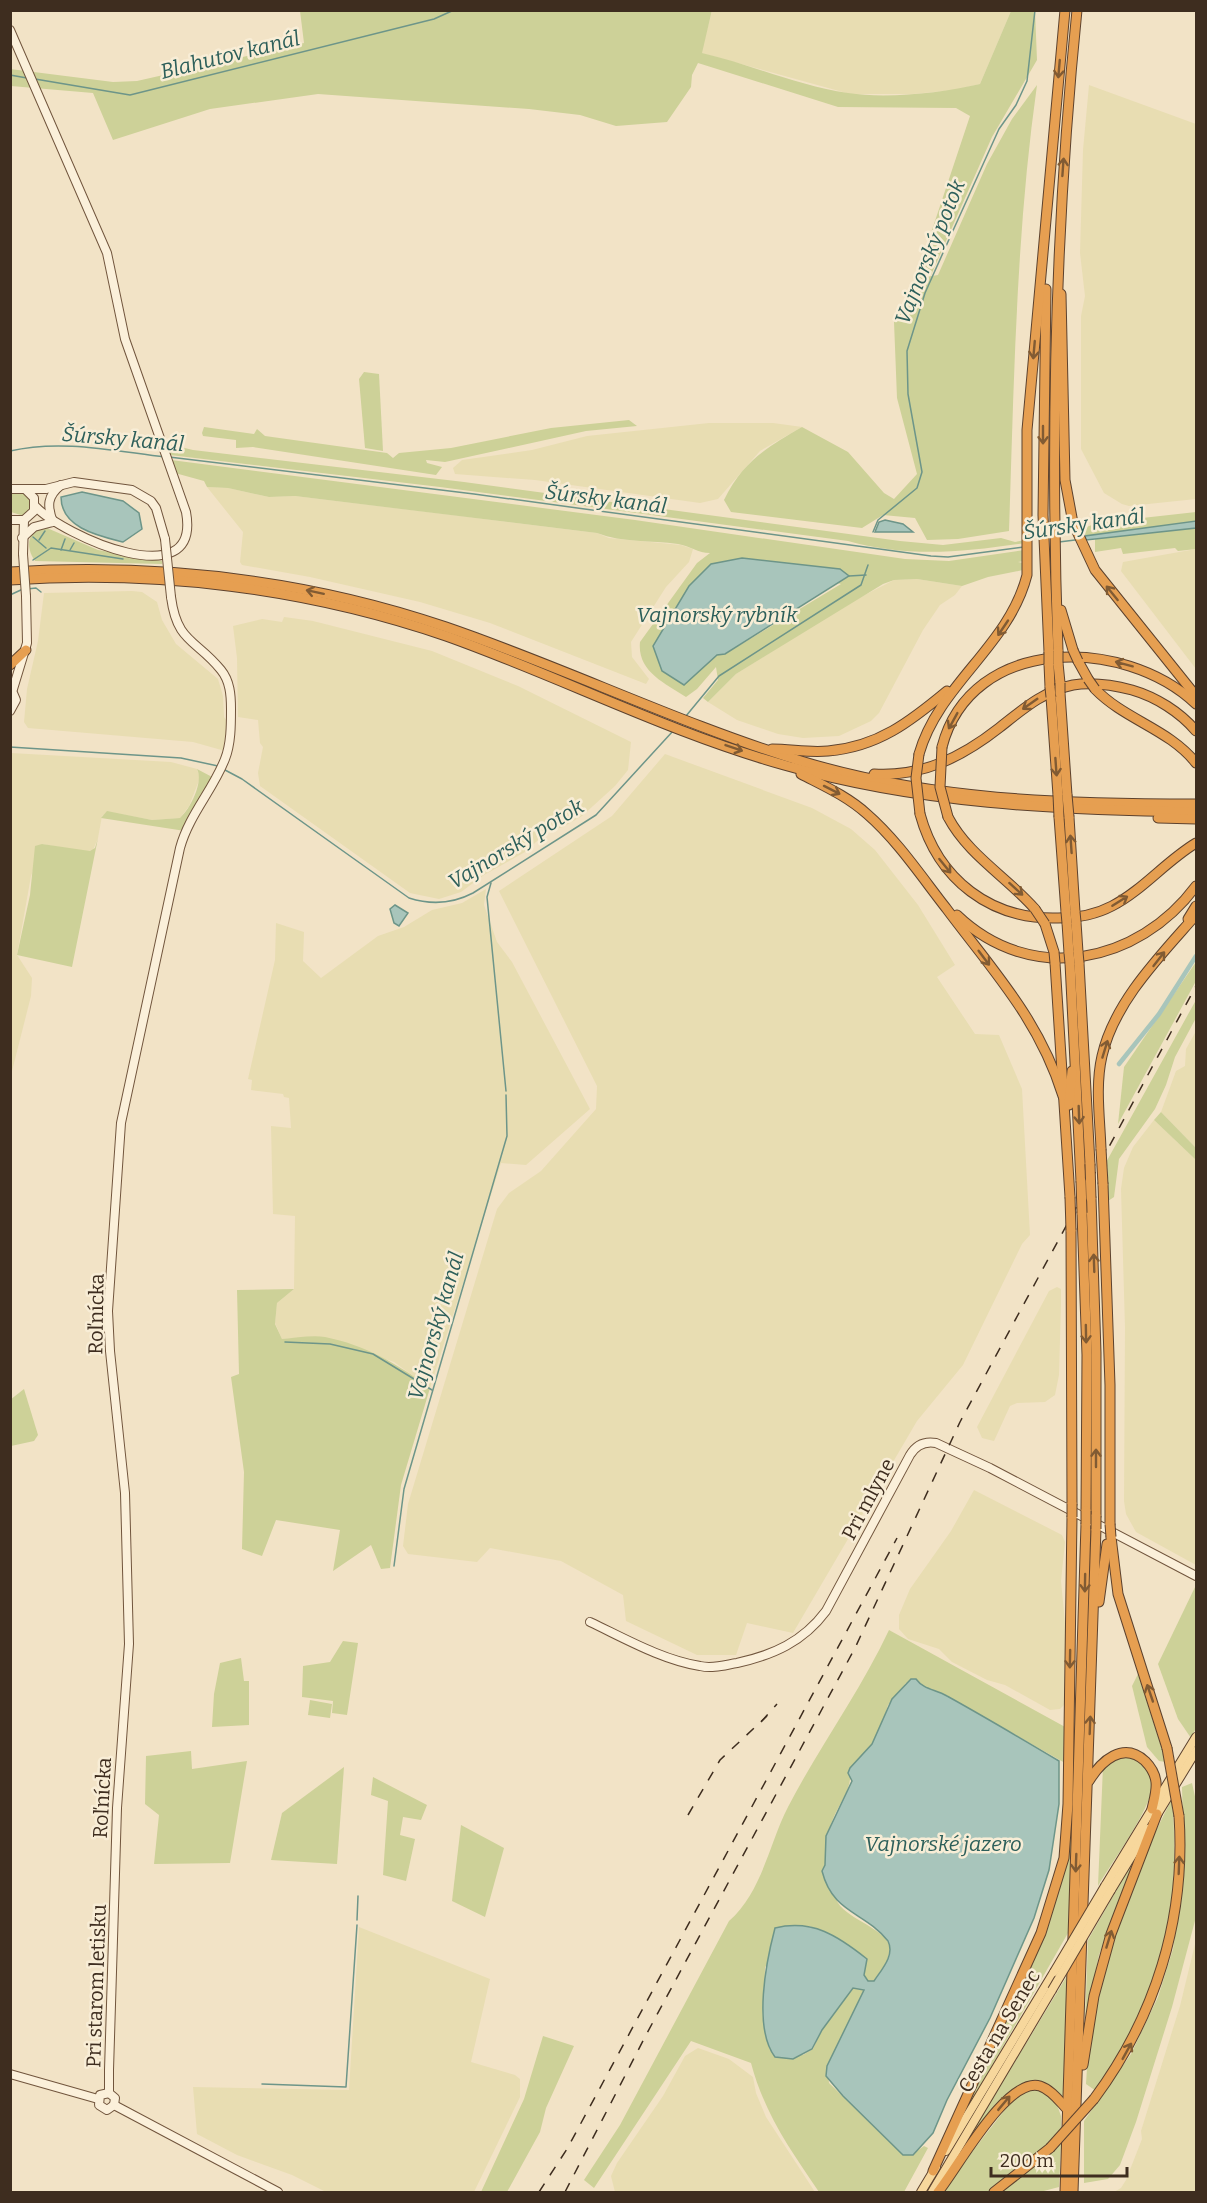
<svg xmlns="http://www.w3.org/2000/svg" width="1207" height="2203" font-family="Bitter,serif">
<rect width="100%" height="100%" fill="#f2e3c6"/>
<g fill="#e8ddb2">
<path d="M712 11H1011L980 84 955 90 913 94H850L701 53Z"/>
<path d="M1089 85 1196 124V499L1129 506 1122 504 1104 493 1081 449V316L1085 296 1080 253 1083 150Z"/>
<path d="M709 423H773L802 427 760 451 718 499 700 503 535 480 455 474 453 468 462 460 532 450 587 436Z"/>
<path d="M207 487 228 488 269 497 295 496 444 514 597 533 609 538 681 545 693 549 689 562 666 587 631 642 632 657 649 679 646 684 490 623 420 602 310 577 242 565 240 562 243 532Z"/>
<path d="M1196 549V669L1121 571 1123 562Z"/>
<path d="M917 579 962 586 955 595 940 605 923 630 879 713 871 721 839 736 803 738 778 734 737 720 708 702 736 674 853 601 894 580Z"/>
<path d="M132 591 142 592 157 602 162 620 176 644 218 679 223 696 224 717 229 724 225 751 193 742 28 728 24 722 27 689 38 641 44 593Z"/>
<path d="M284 617 313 621 432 651 518 686 631 742 628 770 615 786 582 816 563 827 547 832 525 852 484 875 461 892 439 899 410 893 260 786 258 773 263 747 260 743 258 720 238 717 237 658 233 626 262 619 282 622Z"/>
<path d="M11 753 171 762 197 769 200 778 189 806 180 818 152 820 110 812 102 816 98 838 93 850 86 852 42 844 31 876 17 955 32 978 31 996 11 1075Z"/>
<path d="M665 754 812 808 851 829 875 850 918 905 955 965 937 977 975 1034 999 1035 1022 1089 1030 1235 1022 1244 963 1365 917 1421 793 1633 747 1623 736 1655H697L626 1621 623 1595 561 1561 490 1548 477 1562 408 1554 403 1546 408 1504 497 1209 509 1193 541 1171 596 1109 597 1086 499 891 612 816Z"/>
<path d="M486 889 484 905 497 942 512 962 590 1109 526 1165 501 1163 430 1388 394 1362 323 1337 282 1339 275 1323 277 1303 294 1289 295 1216 273 1214 271 1126 291 1128 289 1098 284 1097 283 1094 251 1090 252 1080 248 1079 275 960 276 923 304 932 303 961 321 978 378 936 404 927 432 910 462 903Z"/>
<path d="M1196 1031V1148L1161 1112 1176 1071 1185 1066 1186 1049Z"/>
<path d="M1154 1120 1196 1160V1565L1136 1532 1126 1514 1124 1501 1125 1327 1121 1189 1124 1168 1133 1147Z"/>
<path d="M1057 1287 1061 1289V1304L1059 1375 1055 1395 1045 1402 1017 1403 1010 1406 994 1441 982 1438 977 1427 1049 1291Z"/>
<path d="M974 1490 1062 1535 1065 1542 1061 1581 1066 1633V1676L1064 1705 1060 1709 1050 1710 1005 1685 987 1680 952 1662 939 1649 908 1639 899 1629V1615L910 1589 951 1531Z"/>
<path d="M359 1927 490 1979 471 2062 515 2075 520 2079V2097L474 2192H326L292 2175 237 2155 197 2134 193 2087 349 2090Z"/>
<path d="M1196 1940V2192H1114L1121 2188 1126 2180 1142 2139 1141 2131 1180 2006Z"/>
<path d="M698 2048 729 2059 753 2077 756 2093 766 2117 815 2192H615L611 2176 617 2163 663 2096 685 2056Z"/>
</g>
<g fill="#cdd198" fill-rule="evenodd">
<path d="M712 10 702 53C750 64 798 86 848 93 886 99 942 93 980 84L1011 11H1035L1037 60 992 137 931 275 926 277 938 275 987 164 1012 119 1037 85C1016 233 1014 382 1009 531L958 539 927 540 915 518 883 515 862 528 731 512 724 500C743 461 766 448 802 427L848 452 884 493 894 499 917 474 897 398 894 322 915 281 970 116 956 108 838 107 698 63 692 75 691 87 667 122 616 126 580 115 529 109 318 94 210 109 113 140 93 93 11 86 10 69 113 82 137 81 304 43 300 11Z"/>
<path d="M364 372 379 374 383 451 365 448 359 379Z"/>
<path d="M629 420 637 426 586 431 445 462 426 460 427 463 442 467 436 475 253 447 236 448V440L203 436 202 433 204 427 254 434 257 429 265 436 387 453 393 458 399 453 451 448 551 428Z"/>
<path d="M164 443 193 450 464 482 900 541 943 545 1001 538 1015 542 1025 540V543C964 552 908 558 848 541L440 487 170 455Z"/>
<path d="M171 460 635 520 905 559 949 561 1024 550V561L1018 562 1023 563V570L988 577 962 586 917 579 894 580 883 584 736 674 708 702 703 698 718 680 716 667 697 689 686 697C664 683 637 671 640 642L697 563 710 553C698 553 690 546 678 544 651 540 623 543 597 533L295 496 269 497 228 488 207 487 204 481 175 473ZM742 558 841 584 725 654 717 655 674 614 689 586Z"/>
<path d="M23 492 29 498 31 506 24 516 11 512V493Z"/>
<path d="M1196 512V521L1085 536 1084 528 1097 523Z"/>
<path d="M47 528 98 550 162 561V564L35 561C25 547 27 529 47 528Z"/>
<path d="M1196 528V549L1178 551 1175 548 1123 554 1121 548 1095 552V539Z"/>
<path d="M197 769 214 778 185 831 101 818 107 811 152 820 180 818C190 809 204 782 197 769Z"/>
<path d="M98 838 72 967 17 955 30 895 35 846 42 844 90 851 95 848Z"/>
<path d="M1196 962V981L1118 1124 1124 1067Z"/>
<path d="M1196 1000V1018L1175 1057 1166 1085 1155 1109 1119 1159 1114 1197 1108 1201 1104 1166Z"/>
<path d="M1161 1112 1196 1148V1160L1154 1120Z"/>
<path d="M294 1289 277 1303 275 1324 282 1339C295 1338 312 1335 325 1337 365 1345 398 1364 430 1388L401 1485 390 1568 381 1569 371 1545 333 1571 340 1530 276 1520 262 1556 242 1549 244 1472 231 1377 239 1374 237 1290Z"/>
<path d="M24 1389 38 1435 34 1441 11 1446 10 1400Z"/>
<path d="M1196 1585V1728L1191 1738 1178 1719 1158 1664Z"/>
<path d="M889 1630 1067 1728 1065 1763 947 1696 906 1683 888 1705 881 1727 872 1744 850 1768C853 1789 840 1801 833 1819 821 1847 825 1872 836 1899 844 1919 881 1925 891 1947L887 1961 874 1981H868L820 1930 809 1926 765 1967 764 2025 770 2050 803 2055 813 2049 822 2030 853 1988 864 1990 827 2066 829 2083 903 2155 913 2154 924 2146 928 2148 904 2192H819C790 2149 765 2115 751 2063L691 2041 594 2188 584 2180 620 2125 729 1921C762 1892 769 1844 788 1807 819 1747 860 1692 889 1630Z"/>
<path d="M343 1641 358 1643 347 1715 332 1713 333 1701 302 1697 303 1666 330 1662Z"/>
<path d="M241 1658 244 1681H249V1725L212 1727 214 1694 220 1663Z"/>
<path d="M1138 1674 1166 1762 1159 1761 1147 1747 1132 1686Z"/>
<path d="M310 1700 332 1704 330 1718 308 1715Z"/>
<path d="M191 1751 192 1769 247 1761 230 1863 154 1864 159 1815 145 1804 146 1756Z"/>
<path d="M1124 1756C1138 1760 1154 1769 1152 1787 1150 1811 1111 1863 1098 1886L1103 1766Z"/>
<path d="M344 1767 337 1864 271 1860 282 1813Z"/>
<path d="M373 1777 427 1805 421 1820 403 1817 400 1835 415 1839 406 1881 383 1875 388 1801 371 1795Z"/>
<path d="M1192 1783 1196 1801V1917L1172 2007 1136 2122 1120 2165 1108 2179 1084 2183V2121L1131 2054 1158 1997 1173 1949 1184 1875 1182 1787Z"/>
<path d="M1172 1799C1179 1878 1171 1958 1135 2028 1123 2050 1108 2071 1096 2091L1086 2084C1091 1984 1126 1887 1172 1799Z"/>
<path d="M461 1825 504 1848 485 1917 452 1901Z"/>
<path d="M1072 1833 1068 1933 959 2123 1051 1915Z"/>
<path d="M1136 1856 1099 1955 1085 2022 1088 1940Z"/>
<path d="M1067 1976 1063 2097C1020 2053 991 2114 967 2146L973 2131Z"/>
<path d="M543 2036 574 2046 546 2108 540 2132 507 2192H481L524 2099Z"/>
<path d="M1036 2089 1049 2094 1056 2102 1061 2116V2131L1045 2149 988 2192H941L1017 2094Z"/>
<path d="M1061 2144 1059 2187 1040 2192H1000Z"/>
</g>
<g fill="#a8c5bb" stroke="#6d9589" stroke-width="1.5">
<path d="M82 492 123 501 139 513 142 529 123 542C99 536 61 528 61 497Z"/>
<path d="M885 520 903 524 913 532H875L879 522Z"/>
<path d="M1196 521V528L1086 540 1085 536Z"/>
<path d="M742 558 840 569 849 576 725 654 717 655 684 685 662 671 653 646 689 586 711 564Z"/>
<path d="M395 905 408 913 399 926 394 923 390 909Z"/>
<path d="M911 1679H916C924 1690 935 1689 947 1696 985 1717 1022 1739 1059 1761V1804L1049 1870 1034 1918 990 2018 947 2100 933 2133 913 2155H903L843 2096 826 2076 827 2066 864 1990 853 1988 822 2030 812 2049 793 2059 775 2057C753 2028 766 1962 775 1928 813 1919 838 1936 867 1959L864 1975 868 1981H874C882 1969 895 1955 888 1941 864 1911 833 1914 822 1871L825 1865 826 1836 852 1781 848 1773 850 1768 872 1744 892 1699Z"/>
</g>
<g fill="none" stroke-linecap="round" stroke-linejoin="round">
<g stroke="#6d9589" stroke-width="1.5">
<path d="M10 75 27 78"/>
<path d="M35 79 130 95 434 19 454 10"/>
<path d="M10 451C61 439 114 451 165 457"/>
<path d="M169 457 474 494 931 556 948 557 1024 547"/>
<path d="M873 532 878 520 917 488 922 472 908 394 907 351 925 293 951 235 999 129 1016 105 1027 81 1035 10"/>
<path d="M33 537 46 548"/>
<path d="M39 540 45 531"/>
<path d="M1059 542 1075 540"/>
<path d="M61 550 65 539"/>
<path d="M70 550 74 543"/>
<path d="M33 560 51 548 123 559"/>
<path d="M849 576 866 575"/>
<path d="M27 589 36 588 41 592"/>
<path d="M10 595 23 589"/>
<path d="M686 716 719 676 861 585 868 565"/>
<path d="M10 747 181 758 218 766"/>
<path d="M225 770 242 779 409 898C431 905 452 904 473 893L596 815 673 731"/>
<path d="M491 883 487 897 506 1091"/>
<path d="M285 1342 330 1344 373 1354 432 1390"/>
<path d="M394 1566 404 1489 507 1136 506 1095"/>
<path d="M357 1920 358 1896"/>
<path d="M262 2084 346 2087 357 1925"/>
</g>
<path stroke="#a8c5bb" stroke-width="4.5" d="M1119 1064 1159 1014 1196 956"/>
<defs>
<g id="secondary">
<path d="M10 30 107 253 125 339 186 512C202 598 63 536 35 506"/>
<path d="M10 489H46L74 482 132 490 151 501 156 508 165 539"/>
<path d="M11 520H24L34 511V498L26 490"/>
<path d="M53 522C47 506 47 496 61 485"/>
<path d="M22 538 34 527 53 522"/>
<path d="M23 554 24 520"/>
<path d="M10 686 16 700 10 711"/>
<path d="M13 689 27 643 26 596"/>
<path d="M590 1622C624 1638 662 1660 700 1666 713 1669 725 1665 737 1663 773 1655 803 1642 826 1611L910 1455C916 1445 925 1441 936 1443L990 1468 1196 1576"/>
<path d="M10 2074 98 2099"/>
<path d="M109 2093 100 2095 99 2105 107 2110 114 2105"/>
<path d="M114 2105 115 2098 109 2093V2070L117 1808 129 1644 125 1493 110 1351 108 1311 121 1123 180 848C189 815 213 790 225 759 231 744 231 725 231 709 231 695 230 681 221 670 196 639 177 643 171 597"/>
<path d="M114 2105 278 2192"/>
</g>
<g id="primary">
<path d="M1155 1818 1196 1751"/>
<path d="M1105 1886 1196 1737"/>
<path d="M1111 1890 1148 1829"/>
<path d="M946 2151 1054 1972"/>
<path d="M921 2192 936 2167"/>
<path d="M932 2192 1052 1990"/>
</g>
<g id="highway">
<path d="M1046 289 1043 515 1049 652"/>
<path d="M1061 294 1065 480 1073 523 1095 570 1196 696"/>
<path d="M10 572C159 563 305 579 446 627 566 668 680 724 801 761 929 800 1064 804 1196 804"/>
<path d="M10 580C157 570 306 588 446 636 559 676 667 732 784 765 919 804 1056 810 1196 812"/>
<path d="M1061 610 1073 650"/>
<path d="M1058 651C1050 433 1055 227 1077 10"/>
<path d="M1078 661 1088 679"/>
<path d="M1058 663 1060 683"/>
<path d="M1049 664 1050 687"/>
<path d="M10 665 26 650"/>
<path d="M1095 689C1125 720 1169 729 1196 763"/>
<path d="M1060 693 1067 795"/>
<path d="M1051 697 1058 795"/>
<path d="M942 747C971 635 1124 636 1196 704"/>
<path d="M772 749C791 749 809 753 828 751 878 747 911 721 947 691"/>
<path d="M919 754C939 684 1009 646 1027 575V430L1065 10"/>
<path d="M801 774C824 786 847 796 867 814 897 840 921 876 946 908 993 971 1039 1019 1063 1096"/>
<path d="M874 774C922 777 962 757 999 728 1022 710 1043 691 1073 685 1092 682 1113 685 1132 690 1156 697 1180 712 1196 731"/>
<path d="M920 814C938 880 991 920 1058 918 1077 918 1095 915 1112 906 1143 890 1166 861 1196 843"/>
<path d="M948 817C968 855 1007 877 1035 909"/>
<path d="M1059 817 1066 912"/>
<path d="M1069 817 1075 912"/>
<path d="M1158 818 1196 819"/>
<path d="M957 915C1031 986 1138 964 1196 886"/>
<path d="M1188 919 1196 906"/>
<path d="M1076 922 1078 952"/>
<path d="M1067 923 1069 953"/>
<path d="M1045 924 1054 952"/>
<path d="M1055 963 1070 1197"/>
<path d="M1070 963 1081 1181"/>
<path d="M1079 963 1090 1164"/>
<path d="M1069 1105 1072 1071"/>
<path d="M1101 1149C1100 1119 1095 1086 1102 1056 1114 1002 1161 955 1196 915"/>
<path d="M1103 1184 1110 1385V1524"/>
<path d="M1091 1198 1096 1353V1516"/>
<path d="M1082 1213 1087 1355 1086 1511"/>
<path d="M1071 1230 1072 1504"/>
<path d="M1111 1537 1118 1594 1167 1748"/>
<path d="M1099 1602 1107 1544"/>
<path d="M1089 1781C1101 1761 1123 1741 1145 1761 1151 1767 1155 1773 1156 1782 1157 1791 1154 1800 1152 1809"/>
<path d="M1083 2065 1094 1996 1111 1934 1157 1814"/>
<path d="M1094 2099C1155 2017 1186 1919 1179 1816"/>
<path d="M933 2171 1041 1933 1064 1858 1068 1804 1072 1517"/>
<path d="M938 2192C957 2169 1007 2076 1040 2086 1052 2090 1060 2102 1068 2110"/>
<path d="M994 2192 1050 2148"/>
<path d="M1065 2192 1086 1524"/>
<path d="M1073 2192 1096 1529"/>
</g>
</defs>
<use href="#secondary" stroke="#71553d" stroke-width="10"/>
<use href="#primary" stroke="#5d422e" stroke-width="10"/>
<use href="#highway" stroke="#5d422e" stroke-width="11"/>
<use href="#secondary" stroke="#fbf0da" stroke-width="8"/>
<use href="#primary" stroke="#f7d79c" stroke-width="8"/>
<use href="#highway" stroke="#e69f51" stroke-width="9"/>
<g stroke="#3e2d1f" stroke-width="1.5" stroke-dasharray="10 10" stroke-linecap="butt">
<path d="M761 1722 777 1704"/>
<path d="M688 1815 720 1760 767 1716"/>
<path d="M539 2192 567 2149 897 1538"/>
<path d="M565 2192 646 2035 855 1648 960 1422 1196 986"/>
</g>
<defs>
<g id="secondary-bridge">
<path d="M165 539 171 597"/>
<path d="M23 554 26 596"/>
</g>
<g id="primary-bridge">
<path d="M1054 1972 1105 1886"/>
<path d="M1052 1990 1111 1890"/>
</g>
<g id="highway-bridge">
<path d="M1073 650 1078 661"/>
<path d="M1058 651V663"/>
<path d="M1049 652V664"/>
<path d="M1088 679 1095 689"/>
<path d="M1060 683V693"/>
<path d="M1050 687 1051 697"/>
<path d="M942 747 940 787 948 817"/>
<path d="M919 754 916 778 920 814"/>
<path d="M1058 795 1059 817"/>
<path d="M1067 795 1069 817"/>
<path d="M1035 909 1045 924"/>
<path d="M1066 912 1067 923"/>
<path d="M1075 912 1076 922"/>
<path d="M1054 952 1055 963"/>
<path d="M1078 952 1079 963"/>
<path d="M1069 953 1070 963"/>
<path d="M1101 1149 1103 1184"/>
<path d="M1090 1164 1091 1198"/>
<path d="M1081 1181 1082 1213"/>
<path d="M1070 1197 1071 1230"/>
<path d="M1072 1517V1504"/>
<path d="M1086 1524V1511"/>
<path d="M1110 1524 1111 1537"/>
<path d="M1096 1529V1516"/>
<path d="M1167 1748 1179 1816"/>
<path d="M1050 2148 1094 2099"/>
</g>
</defs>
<use href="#secondary-bridge" stroke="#71553d" stroke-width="10" stroke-linecap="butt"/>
<use href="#primary-bridge" stroke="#5d422e" stroke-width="10" stroke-linecap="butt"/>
<use href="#highway-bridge" stroke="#5d422e" stroke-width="11" stroke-linecap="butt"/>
<use href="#secondary-bridge" stroke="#fbf0da" stroke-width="8"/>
<use href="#primary-bridge" stroke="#f7d79c" stroke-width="8"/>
<use href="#highway-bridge" stroke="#e69f51" stroke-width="9"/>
</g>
<defs><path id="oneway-shaft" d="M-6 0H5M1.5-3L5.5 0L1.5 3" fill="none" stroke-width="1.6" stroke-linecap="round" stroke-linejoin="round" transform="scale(1.5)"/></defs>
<g stroke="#815b33">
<use href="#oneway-shaft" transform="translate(1059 69) rotate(95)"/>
<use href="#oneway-shaft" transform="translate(1063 167) rotate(-86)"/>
<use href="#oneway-shaft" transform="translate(1034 350) rotate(95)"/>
<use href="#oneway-shaft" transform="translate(1043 435) rotate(90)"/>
<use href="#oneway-shaft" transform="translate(315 592) rotate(-168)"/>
<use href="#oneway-shaft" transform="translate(1112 593) rotate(-129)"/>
<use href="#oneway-shaft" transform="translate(1003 628) rotate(124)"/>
<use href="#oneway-shaft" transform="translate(1124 664) rotate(-165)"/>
<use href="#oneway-shaft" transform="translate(1030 704) rotate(145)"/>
<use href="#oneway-shaft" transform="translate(953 721) rotate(119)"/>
<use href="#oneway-shaft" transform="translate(734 748) rotate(19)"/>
<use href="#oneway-shaft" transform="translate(1056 767) rotate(86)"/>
<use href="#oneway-shaft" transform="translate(832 790) rotate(27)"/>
<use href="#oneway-shaft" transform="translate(1071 844) rotate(-94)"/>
<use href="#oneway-shaft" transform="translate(945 866) rotate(51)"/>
<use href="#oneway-shaft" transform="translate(1016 889) rotate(42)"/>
<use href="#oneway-shaft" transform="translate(1120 901) rotate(-32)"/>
<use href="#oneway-shaft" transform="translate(984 958) rotate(53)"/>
<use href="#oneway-shaft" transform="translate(1159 959) rotate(-52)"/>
<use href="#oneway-shaft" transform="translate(1105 1049) rotate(-73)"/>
<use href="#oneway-shaft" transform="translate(1079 1115) rotate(88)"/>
<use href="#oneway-shaft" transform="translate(1094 1263) rotate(-92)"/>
<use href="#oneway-shaft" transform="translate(1086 1334) rotate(89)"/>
<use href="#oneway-shaft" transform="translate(1096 1458) rotate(-90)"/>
<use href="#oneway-shaft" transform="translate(1085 1583) rotate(91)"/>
<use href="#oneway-shaft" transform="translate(1070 1659) rotate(91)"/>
<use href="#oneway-shaft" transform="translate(1150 1693) rotate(-109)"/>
<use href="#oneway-shaft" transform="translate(1090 1725) rotate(-88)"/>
<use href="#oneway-shaft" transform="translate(1076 1863) rotate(92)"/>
<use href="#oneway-shaft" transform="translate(1179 1865) rotate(-88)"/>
<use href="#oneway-shaft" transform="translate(1109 1939) rotate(-73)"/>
<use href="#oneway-shaft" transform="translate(1127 2051) rotate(-61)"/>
<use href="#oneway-shaft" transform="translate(1004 2103) rotate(-50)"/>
</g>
<g text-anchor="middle" stroke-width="5" stroke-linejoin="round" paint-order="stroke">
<g font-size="20" fill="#3e2d1f" stroke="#f8edd6">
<text transform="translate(96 1314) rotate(-89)" y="7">Roľnícka</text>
<text transform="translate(868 1499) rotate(-62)" y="7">Pri mlyne</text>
<text transform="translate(102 1798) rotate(-87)" y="7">Roľnícka</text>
<text transform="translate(96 1986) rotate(-88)" y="7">Pri starom letisku</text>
<text transform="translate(999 2031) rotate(-59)" y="7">Cesta na Senec</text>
</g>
<g font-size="21" font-style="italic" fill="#2d5f5a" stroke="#f8edd6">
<text transform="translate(230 55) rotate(-14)" y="7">Blahutov kanál</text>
<text transform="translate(930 252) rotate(-68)" y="7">Vajnorský potok</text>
<text transform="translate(123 439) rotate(5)" y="7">Šúrsky kanál</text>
<text transform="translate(606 499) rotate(7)" y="7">Šúrsky kanál</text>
<text transform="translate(1084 524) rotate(-8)" y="7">Šúrsky kanál</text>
<text x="717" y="622">Vajnorský rybník</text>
<text transform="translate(516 844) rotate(-31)" y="7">Vajnorský potok</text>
<text transform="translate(436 1326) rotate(-74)" y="7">Vajnorský kanál</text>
<text x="943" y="1851">Vajnorské jazero</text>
</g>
</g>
<rect width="1207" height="2203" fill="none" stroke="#3e2d1f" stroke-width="24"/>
<path d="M991 2167v9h136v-9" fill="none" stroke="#3e2d1f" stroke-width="3"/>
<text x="1000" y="2167" font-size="18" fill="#3e2d1f" stroke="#f8edd6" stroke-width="4.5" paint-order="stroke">200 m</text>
</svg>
